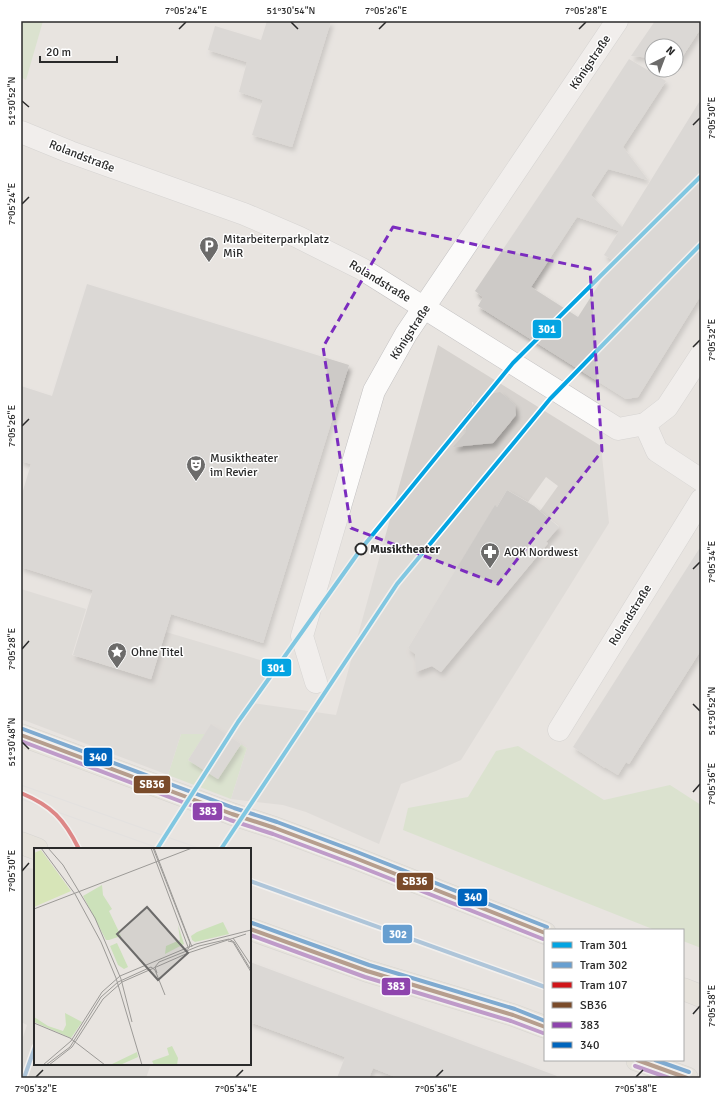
<svg xmlns="http://www.w3.org/2000/svg" width="722" height="1099" font-family="Signika,sans-serif">
<defs>
<filter id="shadow"><feDropShadow dx="2.5" dy="4.5" stdDeviation="2" flood-color="#0004"/></filter>
</defs>
<rect width="100%" height="100%" fill="#e8e4e0"/>
<g fill="#cce1ba">
<path d="M21 21H43L26 80 21 77Z"/>
<path d="M181 734H205L188 760 218 779 241 744 247 748 231 799 168 775Z"/>
<path d="M518 746 604 800 670 785 701 805V948L683 941V930H655L403 830 408 808 468 797 496 751Z"/>
</g>
<g fill="#d6d2ce" fill-rule="evenodd">
<path d="M438 345 601 446 609 523 461 760 436 771 401 784 379 844 306 812 283 805 231 799 247 748 212 725 205 734H181L168 775 21 719V589L86 609 72 655 151 680 166 632 277 665 253 703 336 715ZM493 393 512 421 493 443 483 444 465 429 464 415 472 405V402H473L474 405 483 400 489 394ZM546 477 558 486 540 511 559 526 546 542 548 544 441 672 432 666 422 669 416 654 408 648 495 506 497 507 507 490 528 502Z"/>
<path d="M21 867 35 869V1064H151L146 1078H21V1043L27 1025 21 1022Z"/>
</g>
<g fill="#cdcac7" fill-rule="evenodd" filter="url(#shadow)">
<path d="M267 21H331L292 147 252 135 263 100 239 92 247 62 208 50 215 26 261 40Z"/>
<path d="M655 21H701V28L679 62 676 61V46H652V58L631 56Z"/>
<path d="M629 59 666 81 623 147 648 180 608 169 591 195 622 227 701 99V295L638 397 626 399 478 306 483 297 475 291 563 160ZM577 217 619 231 604 255 614 261 578 317 531 287Z"/>
<path d="M87 284 349 365 263 643 171 614 151 679 73 655 93 590 21 567V497L31 464 21 461V386L52 396Z"/>
<path d="M500 392 515 405 516 415 493 443 453 447 466 432 464 415 476 401 484 400 489 394Z"/>
<path d="M507 490 534 506 559 527 546 542 548 543 441 672 432 666 416 672 415 654 408 648 495 505 497 507Z"/>
<path d="M701 546V650L629 764 626 762 618 775 605 767V768L573 747Z"/>
<path d="M211 724 241 744 218 779 188 760Z"/>
<path d="M250 962 557 1076 556 1078H398L373 1068 369 1078H337L345 1057 250 1022Z"/>
</g>
<g fill="none" stroke-linecap="round" stroke-linejoin="round">
<defs>
<g id="street">
<path d="M21 132 70 152 244 214 298 237 362 269 618 429 645 424 667 407 701 355"/>
<path d="M645 424 657 451 701 480"/>
<path d="M316 682 302 636 374 391 406 334 617 21"/>
<path d="M559 730 701 500"/>
</g>
<g id="primary">
<path d="M21 735 232 814 275 828 355 858 545 933"/>
<path d="M21 843 37 849"/>
<path d="M250 929 367 971 513 1015 545 1027"/>
<path d="M683 989 701 996"/>
<path d="M637 1060 687 1078"/>
</g>
</defs>
<use href="#street" stroke="#c2c0c1" stroke-width="23"/>
<use href="#primary" stroke="#c4c3c1" stroke-width="23"/>
<use href="#street" stroke="#fcfbfa" stroke-width="22"/>
<use href="#primary" stroke="#e5e1d5" stroke-width="22"/>
<g stroke="#deddde" stroke-width="1">
<path d="M21 785 201 849"/>
<path d="M21 799 161 849"/>
<path d="M700 1044H701"/>
</g>
<defs>
<g id="bus-1">
<path d="M21 735 232 814 275 828 355 858 545 933"/>
<path d="M250 929 367 971 513 1015 545 1027"/>
<path d="M637 1060 687 1078"/>
</g>
<g id="bus-2">
<path d="M21 741 230 820 273 834 353 864 543 939"/>
<path d="M250 935 365 977 511 1021 543 1033"/>
<path d="M635 1066 669 1078"/>
</g>
<g id="bus-3">
<path d="M23 729 234 808 277 822 357 852 547 927"/>
<path d="M252 923 369 965 515 1009 545 1021"/>
<path d="M655 1060 689 1072"/>
</g>
</defs>
<use href="#bus-1" stroke="#fff" stroke-width="7"/>
<use href="#bus-2" stroke="#fff" stroke-width="7"/>
<use href="#bus-3" stroke="#fff" stroke-width="7"/>
<use href="#bus-1" stroke="#7a4b2a" stroke-width="4"/>
<use href="#bus-2" stroke="#8e44ad" stroke-width="4"/>
<use href="#bus-3" stroke="#0065bd" stroke-width="4"/>
<defs>
<g id="tram-1">
<path d="M157 849 238 722 361 549 513 363 701 176"/>
<path d="M221 849 397 584 550 399 701 244"/>
</g>
<g id="tram-2">
<path d="M250 881 545 987"/>
<path d="M24 1078 35 1047"/>
</g>
<path id="tram-3" d="M21 793C52 806 64 819 79 849"/>
</defs>
<use href="#tram-1" stroke="#fff" stroke-width="7"/>
<use href="#tram-2" stroke="#fff" stroke-width="7"/>
<use href="#tram-3" stroke="#fff" stroke-width="7"/>
<use href="#tram-1" stroke="#04a4e2" stroke-width="4"/>
<use href="#tram-2" stroke="#689fd0" stroke-width="4"/>
<use href="#tram-3" stroke="#d01519" stroke-width="4"/>
</g>
<path d="M0 0H722V1099H0ZM393 227 590 269 602 451 498 584 351 528 323 347Z" fill="#e8e4e0" fill-opacity=".55" fill-rule="evenodd"/>
<path fill="none" stroke="#7b2cbf" stroke-width="3" stroke-dasharray="8 5" stroke-linejoin="round" d="M393 227 590 269 602 451 498 584 351 528 323 347Z"/>
<path fill="none" stroke="#2a2a2a" stroke-width="1.5" d="M291 22 298 29M179 29 186 22M379 29 386 22M579 29 586 22M22 101 29 107M693 125 700 118M22 204 29 197M693 347 700 340M22 426 29 419M693 569 700 562M22 649 29 641M693 704 700 711M22 742 29 749M693 792 700 784M22 871 29 863M693 1014 700 1006M36 1077 43 1070M236 1077 243 1070M436 1077 443 1070M636 1077 643 1070"/>
<defs>
<symbol id="parking-pin" viewBox="-11 -11 22 30"><path d="M0 17L-7.5 6A9.5 9.5 0 1 1 7.5 6Z" fill="#6c6b6a" stroke="#fff"/><path d="M-3.5-5.5H1a3.5 3.5 0 0 1 0 7H-1V5.5H-3.5ZM-1-3.4V-.6H.8a1.4 1.4 0 0 0 0-2.8Z" fill="#fff"/></symbol>
<symbol id="theatre-pin" viewBox="-11 -11 22 30"><path d="M0 17L-7.5 6A9.5 9.5 0 1 1 7.5 6Z" fill="#6c6b6a" stroke="#fff"/><path d="M-5-5.5Q0-4 5-5.5V0Q5 5 0 6Q-5 5-5 0ZM-3.3-2.5H-1v1.5H-3.3ZM1-2.5H3.3v1.5H1ZM-2.8 1Q0 5.5 2.8 1Z" fill="#fff"/></symbol>
<symbol id="pharmacy-pin" viewBox="-11 -11 22 30"><path d="M0 17L-7.5 6A9.5 9.5 0 1 1 7.5 6Z" fill="#6c6b6a" stroke="#fff"/><path d="M-2-6h4v4h4v4h-4v4h-4v-4h-4v-4h4Z" fill="#fff"/></symbol>
<symbol id="sight-pin" viewBox="-11 -11 22 30"><path d="M0 17L-7.5 6A9.5 9.5 0 1 1 7.5 6Z" fill="#6c6b6a" stroke="#fff"/><path d="M0-6L1.8-2.2L6-1.7L2.9 1.2L3.7 5.4L0 3.3L-3.7 5.4L-2.9 1.2L-6-1.7L-1.8-2.2Z" fill="#fff"/></symbol>
</defs>
<g fill-rule="evenodd">
<use href="#parking-pin" x="198" y="235" width="22" height="30"/>
<use href="#theatre-pin" x="185" y="454" width="22" height="30"/>
<use href="#pharmacy-pin" x="479" y="541" width="22" height="30"/>
<use href="#sight-pin" x="106" y="641" width="22" height="30"/>
</g>
<circle fill="#fff" stroke="#2a2a2a" stroke-width="2" cx="361" cy="549" r="5.5"/>
<g text-anchor="middle" stroke-width="3" stroke-linejoin="round" paint-order="stroke">
<g font-size="12" fill="#2a2a2a" stroke="#fff">
<text transform="translate(590 62) rotate(-56)" y="4">Königstraße</text>
<text transform="translate(82 156) rotate(21)" y="4">Rolandstraße</text>
<text transform="translate(380 281) rotate(31)" y="4">Rolandstraße</text>
<text transform="translate(410 332) rotate(-57)" y="4">Königstraße</text>
<text transform="translate(630 615) rotate(-58)" y="4">Rolandstraße</text>
</g>
<g font-size="12" fill="#2a2a2a" stroke="#fff" text-anchor="start">
<text x="223" y="243">Mitarbeiterparkplatz<tspan x="223" dy="14">MiR</tspan></text>
<text x="210" y="462">Musiktheater<tspan x="210" dy="14">im Revier</tspan></text>
<text x="504" y="556">AOK Nordwest</text>
<text x="131" y="656">Ohne Titel</text>
</g>
<g font-size="12" font-weight="bold" fill="#2a2a2a" stroke="#fff" text-anchor="start">
<text x="370" y="553">Musiktheater</text>
</g>
</g>
<g transform="translate(34 848)">
<rect width="217" height="217" fill="#e8e4e0"/>
<path d="M68 37 69 47 78 61 75 63 87 88 75 92H72L49 48ZM189 74 195 86 161 94 158 92 157 88 163 84ZM144 77 150 96 131 106 132 98 146 92ZM83 95 94 119 90 121 84 117 76 98ZM31 165 48 174 37 190 0 174V169L14 178 29 183 32 177ZM138 198 144 210 143 217H120L118 213 135 207 133 200ZM103 204 104 209 86 217H76Z" fill="#cce1ba"/>
<path d="M7 2 37 43 0 59V5Z" fill="#d7e5b8"/>
<path fill="none" stroke="#9c9a97" stroke-width="1" d="M7 0 41 46 67 94 82 130 108 217M14 0 29 17 61 70 87 131 98 174M117 0 154 99M119 0 156 95 155 100 151 103M120 0 158 99M0 61 158 0M199 90 217 117M194 93 199 94 217 124M123 125 121 119 125 114 165 98 195 91 200 94 217 122M0 175 36 190 71 217M9 217 37 193 68 144 86 128 162 96 217 82M12 217 36 199 67 149 84 134 117 119 121 122 131 147M15 217 38 199 69 151 88 134 154 105 212 86"/>
<path fill="#6c6b6a" fill-opacity="0.15" stroke="#6c6b6a" stroke-width="2" d="M113 59 154 105 124 132 83 86Z"/>
<rect width="217" height="217" fill="none" stroke="#2a2a2a" stroke-width="2"/>
</g>
<g stroke="#fff" stroke-width="1.5">
<rect x="532" y="319" width="30" height="20" rx="4" fill="#04a4e2"/>
<rect x="261" y="658" width="31" height="19" rx="4" fill="#04a4e2"/>
<rect x="83" y="747" width="30" height="20" rx="4" fill="#0065bd"/>
<rect x="133" y="775" width="38" height="19" rx="4" fill="#7a4b2a"/>
<rect x="192" y="802" width="31" height="19" rx="4" fill="#8e44ad"/>
<rect x="396" y="872" width="38" height="19" rx="4" fill="#7a4b2a"/>
<rect x="457" y="888" width="31" height="19" rx="4" fill="#0065bd"/>
<rect x="382" y="924" width="31" height="20" rx="4" fill="#689fd0"/>
<rect x="381" y="977" width="30" height="19" rx="4" fill="#8e44ad"/>
</g>
<g font-size="11" text-anchor="middle" font-weight="bold" fill="#fff">
<text x="547" y="333">301</text>
<text x="276" y="672">301</text>
<text x="98" y="761">340</text>
<text x="152" y="788">SB36</text>
<text x="208" y="815">383</text>
<text x="415" y="885">SB36</text>
<text x="473" y="901">340</text>
<text x="398" y="938">302</text>
<text x="396" y="990">383</text>
</g>
<rect width="722" height="1099" fill="none" stroke="#ffffff" stroke-width="44"/>
<rect x="544" y="929" width="140" height="132" fill="#ffffff" stroke="#aaaaaa"/>
<rect x="552" y="942" width="20" height="6" fill="#04a4e2" stroke="#aaaaaa"/>
<text x="580" y="949" font-size="12" fill="#2a2a2a">Tram 301</text>
<rect x="552" y="962" width="20" height="6" fill="#689fd0" stroke="#aaaaaa"/>
<text x="580" y="969" font-size="12" fill="#2a2a2a">Tram 302</text>
<rect x="552" y="982" width="20" height="6" fill="#d01519" stroke="#aaaaaa"/>
<text x="580" y="989" font-size="12" fill="#2a2a2a">Tram 107</text>
<rect x="552" y="1002" width="20" height="6" fill="#7a4b2a" stroke="#aaaaaa"/>
<text x="580" y="1009" font-size="12" fill="#2a2a2a">SB36</text>
<rect x="552" y="1022" width="20" height="6" fill="#8e44ad" stroke="#aaaaaa"/>
<text x="580" y="1029" font-size="12" fill="#2a2a2a">383</text>
<rect x="552" y="1042" width="20" height="6" fill="#0065bd" stroke="#aaaaaa"/>
<text x="580" y="1049" font-size="12" fill="#2a2a2a">340</text>
<g transform="translate(664 58) rotate(42)"><circle r="19" fill="#ffffff" stroke="#aaaaaa"/>
<path d="M0-3L7 15L0 10L-7 15Z" fill="#6c6b6a"/>
<text y="-6" font-size="11" font-weight="bold" text-anchor="middle" fill="#2a2a2a">N</text>
</g>
<path d="M40 56v6h77v-6" fill="none" stroke="#2a2a2a" stroke-width="2"/>
<text x="46" y="56" font-size="12" fill="#2a2a2a" stroke="#ffffff" stroke-width="3" paint-order="stroke">20 m</text>
<rect x="22" y="22" width="678" height="1055" fill="none" stroke="#2a2a2a" stroke-width="1.5"/>
<g font-size="10" text-anchor="middle" fill="#2a2a2a">
<text x="186" y="14">7°05'24"E</text>
<text x="291" y="14">51°30'54"N</text>
<text x="386" y="14">7°05'26"E</text>
<text x="586" y="14">7°05'28"E</text>
<text transform="translate(11 101) rotate(-90)" y="4">51°30'52"N</text>
<text transform="translate(711 118) rotate(-90)" y="4">7°05'30"E</text>
<text transform="translate(11 204) rotate(-90)" y="4">7°05'24"E</text>
<text transform="translate(711 340) rotate(-90)" y="4">7°05'32"E</text>
<text transform="translate(11 426) rotate(-90)" y="4">7°05'26"E</text>
<text transform="translate(711 562) rotate(-90)" y="4">7°05'34"E</text>
<text transform="translate(11 649) rotate(-90)" y="4">7°05'28"E</text>
<text transform="translate(711 711) rotate(-90)" y="4">51°30'52"N</text>
<text transform="translate(11 742) rotate(-90)" y="4">51°30'48"N</text>
<text transform="translate(711 784) rotate(-90)" y="4">7°05'36"E</text>
<text transform="translate(11 871) rotate(-90)" y="4">7°05'30"E</text>
<text transform="translate(711 1006) rotate(-90)" y="4">7°05'38"E</text>
<text x="36" y="1092">7°05'32"E</text>
<text x="236" y="1092">7°05'34"E</text>
<text x="436" y="1092">7°05'36"E</text>
<text x="636" y="1092">7°05'38"E</text>
</g>
</svg>
